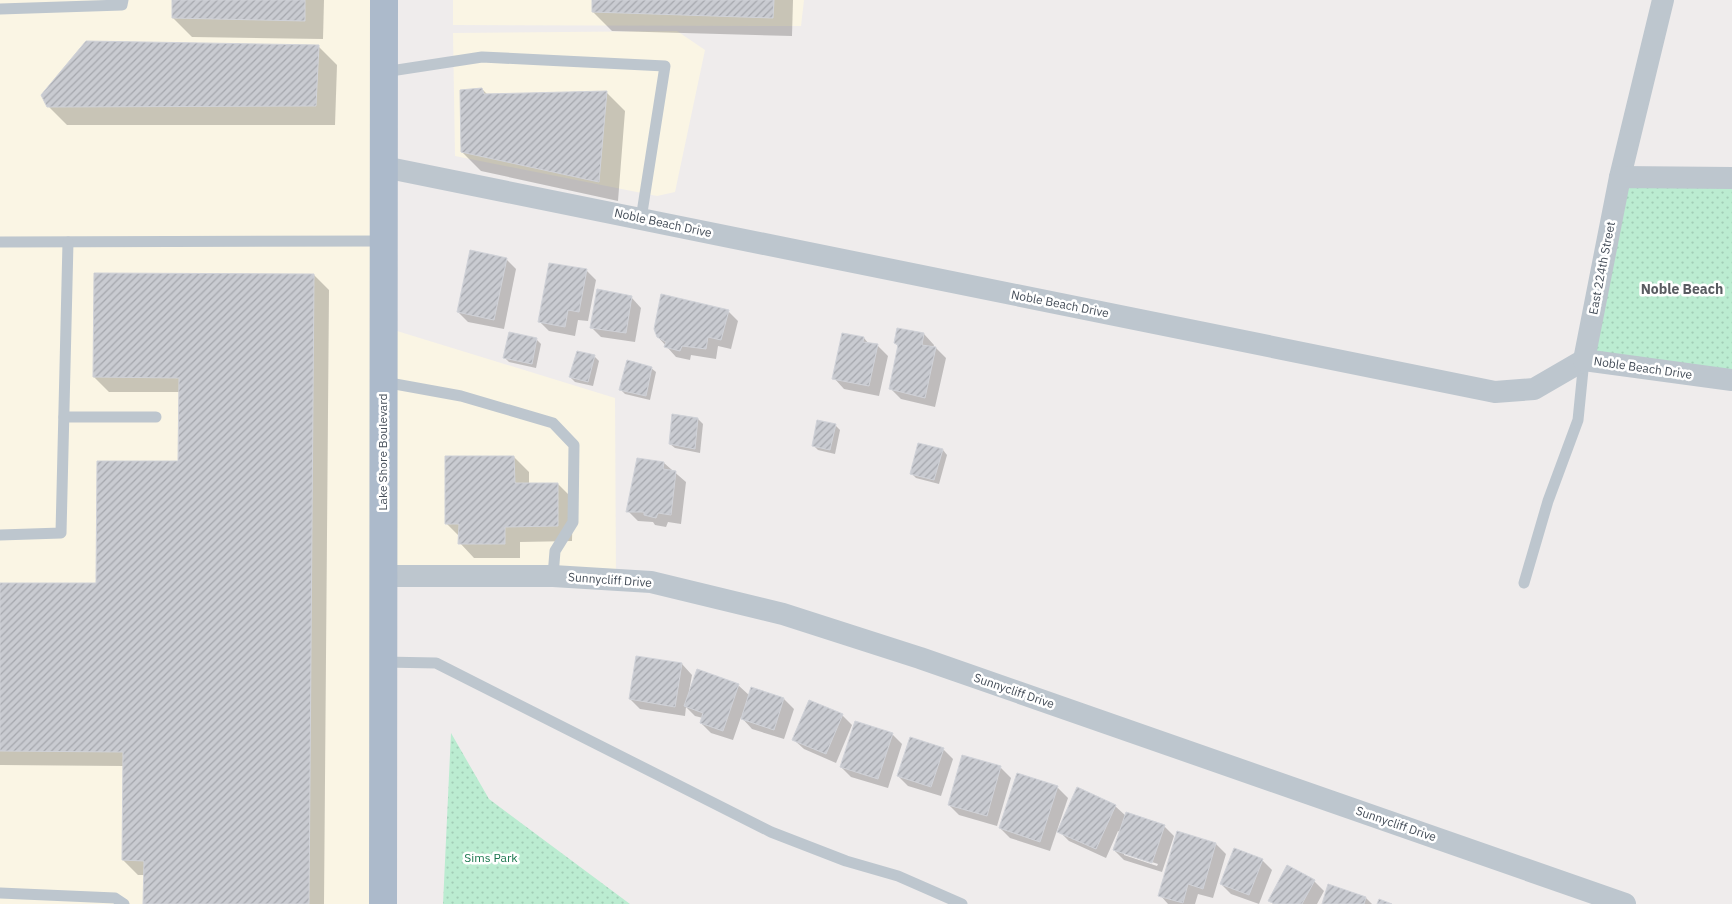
<svg xmlns="http://www.w3.org/2000/svg" width="1732" height="904" font-family="'IBM Plex Sans',sans-serif">
<defs>
<pattern id="park-dots" width="8" height="8" patternUnits="userSpaceOnUse" patternTransform="scale(1.25)"><rect width="8" height="8" fill="#bbecd1"/><path d="M2 2h.1M6 6h.1" fill="none" stroke="#a2ccb6" stroke-width="1.8" stroke-linecap="round"/></pattern>
<pattern id="building-hatch" width="6" height="6" patternUnits="userSpaceOnUse" patternTransform="scale(1.25)"><rect width="6" height="6" fill="#c9cbd1"/><path d="M-1 1l2-2M0 6l6-6M5 7l2-2" fill="none" stroke="#a5a7ad"/></pattern>
</defs>
<rect width="100%" height="100%" fill="#efecec"/>
<g fill="#faf5e4">
<path d="M0 0H384V327L615 398 616 580 383 576 382 904H0Z"/>
<path d="M453 0H804L801 26 453 25Z"/>
<path d="M677 31 705 50 675 192 657 196 455 156 453 33Z"/>
</g>
<g fill="url(#park-dots)">
<path d="M1620 177 1732 178V380L1584 360Z"/>
<path d="M451 733 489 799 630 904H443Z"/>
</g>
<g fill="#0003" fill-rule="evenodd">
<path d="M173 0H324L323 39 192 37 173 18Z"/>
<path d="M594 0H793L792 36 612 31 593 12Z"/>
<path d="M318 46 337 65 335 125H67L48 106Z"/>
<path d="M482 89 488 95 606 92 625 111 618 201 481 171 462 152Z"/>
<path d="M506 259 516 269 504 329 468 322 458 312Z"/>
<path d="M586 270 596 280 588 321 578 320 575 336 549 331 539 321Z"/>
<path d="M314 275 329 290 324 904H145V875H138L123 860 124 766 0 765V584H97L179 462 180 392H109L94 377Z"/>
<path d="M631 297 641 308 635 342 601 337 591 327Z"/>
<path d="M728 311 738 321 731 349 718 346 716 359 691 355 690 360 676 357 658 337Z"/>
<path d="M924 334 934 345 933 348H936L946 358 935 407 901 399 891 389 899 347 895 343Z"/>
<path d="M864 338 869 344 878 346 888 356 879 396 844 389 834 378Z"/>
<path d="M536 339 541 344 536 368 509 362 505 358Z"/>
<path d="M594 356 599 361 593 386 575 382 570 377Z"/>
<path d="M651 368 656 372 650 400 625 394 621 390Z"/>
<path d="M698 419 703 424 700 453 675 448 670 444Z"/>
<path d="M835 425 840 430 835 454 818 450 813 445Z"/>
<path d="M919 445 943 450 947 455 939 484 916 478 911 473Z"/>
<path d="M514 457 529 472V484H558L573 499 572 541 520 542V558H474L460 543V537L446 523Z"/>
<path d="M664 463 686 482 681 524 668 522 666 527 655 525 653 522 638 521 628 511Z"/>
<path d="M682 664 692 675 689 691 738 685 750 696 752 689 784 699 794 709 784 739 752 729 741 717 733 740 711 733 701 723 703 718 695 716 686 707 685 716 640 709 630 699Z"/>
<path d="M842 715 852 725 836 763 804 749 793 739Z"/>
<path d="M892 734 902 744 888 788 851 777 841 767Z"/>
<path d="M943 749 953 759 941 796 908 786 898 776Z"/>
<path d="M963 757 1001 768 1011 778 997 826 959 815 949 805Z"/>
<path d="M1018 774 1058 788 1068 798 1050 851 1010 838 1000 828Z"/>
<path d="M1115 806 1126 816 1164 826 1174 836 1162 872 1124 860 1114 850 1120 832 1118 831 1106 858 1069 841 1059 831ZM1124 853 1158 864 1157 866 1124 855Z"/>
<path d="M1216 844 1226 854 1213 898 1198 894 1195 904H1168L1160 895Z"/>
<path d="M1262 860 1272 870 1259 904 1231 894 1221 884Z"/>
<path d="M1314 881 1324 891 1317 904H1273L1270 900Z"/>
<path d="M1329 886 1366 898 1372 904H1323Z"/>
</g>
<g fill="url(#building-hatch)" stroke="#d0d2d8">
<path d="M172 0H305V21L172 18Z"/>
<path d="M592 0H774L773 18 592 12Z"/>
<path d="M86 41 319 45 316 106 47 107 41 95Z"/>
<path d="M482 88 484 94 607 91 599 182 461 152 460 90Z"/>
<path d="M470 250 507 258 494 320 457 312Z"/>
<path d="M549 263 587 269 579 312 568 310 565 327 538 322Z"/>
<path d="M94 273 314 274 309 904H143L144 861 122 860 123 752 0 751V583H96L97 461H178L179 378 93 377Z"/>
<path d="M597 289 632 296 626 333 590 328Z"/>
<path d="M661 294 729 310 721 340 708 337 706 349 682 346 680 351 664 347 666 342 657 337 654 329Z"/>
<path d="M897 328 924 333 922 345 936 347 925 398 889 389 898 345 894 343Z"/>
<path d="M509 332 537 338 532 364 503 358Z"/>
<path d="M842 333 864 337 863 342 878 344 869 386 832 379Z"/>
<path d="M577 351 595 355 588 382 569 377Z"/>
<path d="M627 360 652 367 646 396 619 390Z"/>
<path d="M672 414 698 418 695 449 669 444Z"/>
<path d="M817 420 836 424 830 450 812 446Z"/>
<path d="M918 443 943 449 934 480 910 474Z"/>
<path d="M445 456H514L515 483H558V526L505 527V544H458L459 524H445Z"/>
<path d="M637 458 664 462 663 469 676 471 671 515 658 513 656 518 644 515V512H626Z"/>
<path d="M636 656 682 663 675 707 629 699Z"/>
<path d="M697 669 739 684 723 731 700 723 703 713 684 706Z"/>
<path d="M751 687 784 698 774 730 741 719Z"/>
<path d="M809 700 843 714 826 754 792 740Z"/>
<path d="M855 721 893 733 878 779 840 767Z"/>
<path d="M910 737 944 748 931 787 897 776Z"/>
<path d="M962 755 1001 766 987 816 948 805Z"/>
<path d="M1017 773 1058 786 1040 842 999 828Z"/>
<path d="M1077 787 1116 805 1096 849 1057 832Z"/>
<path d="M1126 812 1165 825 1152 863 1113 850Z"/>
<path d="M1177 831 1216 843 1203 889 1188 884 1183 903 1158 896Z"/>
<path d="M1234 848 1263 859 1249 895 1220 884Z"/>
<path d="M1287 865 1315 880 1302 904H1275L1268 901Z"/>
<path d="M1328 884 1366 897 1364 904H1322Z"/>
<path d="M1379 899 1392 904H1377Z"/>
</g>
<g fill="none" stroke-linecap="round" stroke-linejoin="round">
<g stroke="#bdc6ce" stroke-width="11">
<path d="M0 9 122 5 123 0"/>
<path d="M384 72 482 57 665 66 641 219"/>
<path d="M0 242 384 241"/>
<path d="M384 382 461 396 553 423 574 445 573 522 555 551 553 576"/>
<path d="M64 417H156"/>
<path d="M0 535 61 533 68 242"/>
<path d="M1524 583 1548 501 1578 420 1584 360"/>
<path d="M383 662 436 663 771 832 846 861 898 876 962 904"/>
<path d="M0 893 115 898 124 904"/>
</g>
<g stroke="#bdc6ce" stroke-width="22">
<path d="M384 167 1495 392 1534 389 1584 360 1732 380"/>
<path d="M1620 177 1663 0"/>
<path d="M1584 360 1620 177 1732 178"/>
<path d="M383 576H553L651 582 783 614 920 658 1625 904"/>
</g>
<path stroke="#acbacb" stroke-width="28" d="M383 904 384 0"/>
</g>
<g text-anchor="middle" stroke-width="5" stroke-linejoin="round" paint-order="stroke">
<g font-size="12" fill="#454e59" stroke="#fff">
<text transform="translate(663 223) rotate(12)" y="4">Noble Beach Drive</text>
<text transform="translate(1602 268) rotate(-79)" y="4">East 224th Street</text>
<text transform="translate(1060 304) rotate(11)" y="4">Noble Beach Drive</text>
<text transform="translate(1643 368) rotate(8)" y="4">Noble Beach Drive</text>
<text transform="translate(383 452) rotate(-90)" y="4">Lake Shore Boulevard</text>
<text transform="translate(610 580) rotate(4)" y="4">Sunnycliff Drive</text>
<text transform="translate(1014 691) rotate(19)" y="4">Sunnycliff Drive</text>
<text transform="translate(1396 824) rotate(19)" y="4">Sunnycliff Drive</text>
</g>
<g font-size="12" fill="#1a764d" stroke="#fff">
<text x="491" y="862">Sims Park</text>
</g>
<g font-size="14" font-weight="bold" fill="#595c61" stroke="#fff">
<text x="1682" y="294">Noble Beach</text>
</g>
</g>
</svg>
